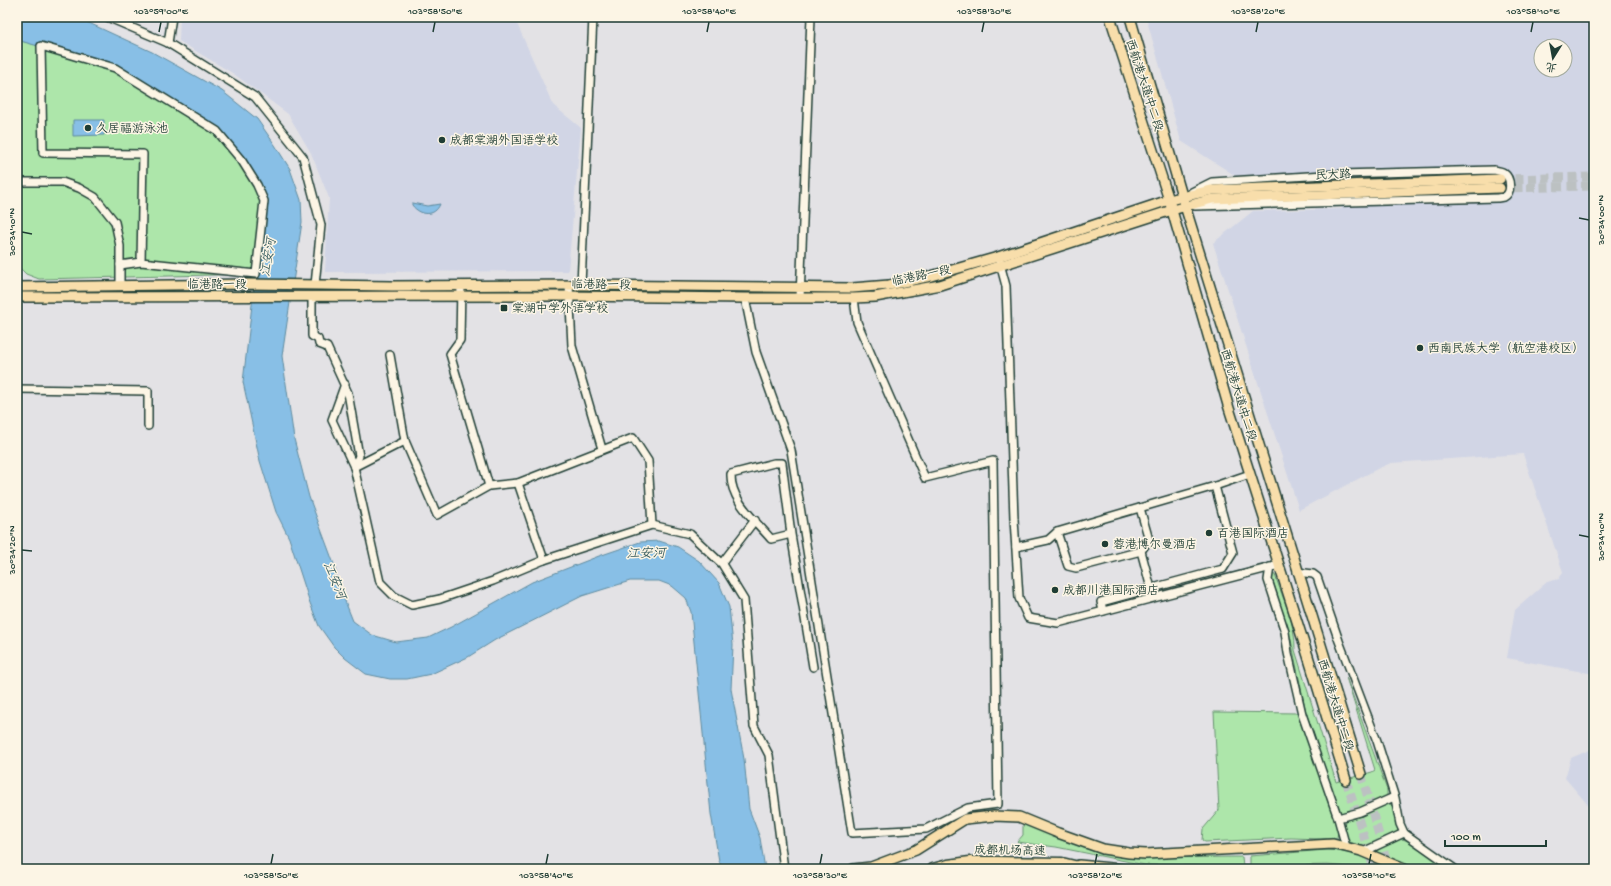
<svg xmlns="http://www.w3.org/2000/svg" width="1611" height="886" font-family="'Gochi Hand','LXGW WenKai TC',sans-serif">
<rect width="100%" height="100%" fill="#e3e2e5"/>
<filter id="ink" filterUnits="userSpaceOnUse"><feTurbulence type="fractalNoise" baseFrequency=".025" numOctaves="2"/><feDisplacementMap in="SourceGraphic" scale="8" xChannelSelector="R" yChannelSelector="G"/><feConvolveMatrix kernelMatrix="1 2 1 2 8 2 1 2 1" color-interpolation-filters="sRGB"/></filter>
<g filter="url(#ink)">
<g fill="#d1d5e5" fill-rule="evenodd">
<path d="M180 17H514L553 105 581 128 568 271 325 272 329 198 311 153 288 114 234 74 179 41Z"/>
<path d="M1146 17H1594V674L1507 658 1515 610 1547 582 1559 579 1563 572 1523 454 1391 463 1377 469 1299 510 1213 243 1253 211 1342 209 1341 195 1500 194V175L1341 179 1340 171 1236 176 1181 141ZM1541 46H1565V70H1541Z"/>
<path d="M1594 748V812L1565 778 1571 758Z"/>
</g>
<g fill="#ade6aa" stroke="#66926f">
<path d="M17 40 44 47 115 68 217 131 242 161 264 201 256 274 39 279 26 274 17 265Z"/>
<path d="M1272 574 1275 575C1283 599 1296 625 1295 650L1336 782 1372 772 1375 770 1346 677 1387 790V797L1375 805 1342 814 1340 811 1327 776 1306 712 1291 640 1272 578Z"/>
<path d="M1214 712 1298 713 1338 831 1337 838 1321 839 1291 838 1205 842 1202 840 1203 829 1219 810Z"/>
<path d="M1387 802C1397 806 1398 823 1398 832 1379 842 1369 852 1348 841L1344 825 1345 821Z"/>
<path d="M1023 822 1105 852 1135 858 1242 857 1243 867 1145 865 1056 847 1017 842 1023 835Z"/>
<path d="M1397 838C1418 841 1434 857 1450 869H1419L1375 852Z"/>
<path d="M1326 850C1351 851 1373 859 1396 869H1373L1327 865 1250 867V856Z"/>
</g>
<g fill="#88bfe6" stroke="#5e8b9f">
<path d="M17 17H66L89 23 152 52 222 91 257 119 275 145 290 169 301 200 302 222 282 356 294 439 309 497 335 567 337 581 353 621 372 635 396 642 428 638 451 627 532 582 599 556 640 542 659 541 678 547 699 561 719 583 729 607 733 645 731 689 744 759 749 809 760 838 765 869H723L719 861 711 814 691 612 686 598 672 586 659 581H630L582 596 495 640 468 657 431 674 407 679H390L366 674 345 658 334 647 319 626 310 603 289 538 276 512 260 461 243 382 264 202 257 185 217 131 115 68 17 40Z"/>
<path d="M73 120H104V135L73 136Z"/>
<path d="M412 203 427 206 440 204C435 217 420 216 412 205Z"/>
</g>
<g fill="none" stroke-linecap="round" stroke-linejoin="round">
<g stroke="#bcc1c2" stroke-width="9" stroke-dasharray="9 4.5" stroke-linecap="butt">
<path d="M1501 179 1594 177"/>
<path d="M1500 188 1594 186"/>
<path d="M1361 774 1389 869"/>
<path d="M1346 780 1374 869"/>
</g>
<defs>
<g id="minor">
<path d="M107 17 168 43 255 97 303 157 321 225 315 285"/>
<path d="M168 43 172 17"/>
<path d="M17 182H62L79 188 95 197 115 222 120 246V286"/>
<path d="M1192 192 1212 182 1340 174 1494 170C1498 171 1502 171 1504 173 1511 178 1512 193 1504 197 1503 197 1498 198 1497 198L1195 206"/>
<path d="M999 260 1006 286 1014 519 1019 598 1028 618 1058 623 1279 565"/>
<path d="M120 265 141 262 256 274 264 201 257 185 242 161 217 131 115 68 41 46 43 153 143 154 141 262"/>
<path d="M461 285 460 340 450 354 489 486"/>
<path d="M569 285 572 346 602 449"/>
<path d="M581 285 593 17"/>
<path d="M312 296V336L318 339 319 344 327 347 348 393 359 456 354 467"/>
<path d="M745 298 756 352 791 450 852 833 926 829 968 808 998 804 993 461 925 478 857 322 854 298"/>
<path d="M800 298 811 17"/>
<path d="M390 355 405 441 437 515 489 486 518 483 633 438 648 461 652 525"/>
<path d="M345 384 332 420 354 467 380 582 394 596 412 605 440 599 493 581 544 560 652 525 690 534 722 564 744 600 754 726 769 755 784 869"/>
<path d="M17 389 148 391V426"/>
<path d="M354 467 405 441"/>
<path d="M518 483 544 560"/>
<path d="M1140 508 1149 540 1141 551 1152 592"/>
<path d="M1057 532 1068 566 1076 568 1141 551"/>
<path d="M791 534 782 463H774L731 474C730 500 755 520 771 539L791 534 813 667"/>
<path d="M1016 547 1048 540 1057 532 1215 486 1250 474"/>
<path d="M722 563 755 520"/>
<path d="M1270 567 1268 580 1285 632 1288 653 1302 714 1338 818 1346 847"/>
<path d="M1297 572 1313 574 1317 577 1339 641 1377 741 1395 798 1400 824 1404 833 1455 869"/>
<path d="M1103 611 1101 602 1223 569 1233 553 1215 486"/>
<path d="M1338 818 1360 812 1394 797"/>
<path d="M1363 852 1404 833"/>
</g>
<g id="major">
<path d="M1110 17 1169 200 1228 405 1308 656 1346 780"/>
<path d="M1130 17 1185 206 1361 774"/>
<path d="M17 287 249 284 392 286 581 285 852 288 889 285 931 276 998 257 1169 200 1212 190 1500 179"/>
<path d="M17 297 569 296 745 298H854L875 297 940 285 1172 210 1212 199 1500 188"/>
<path d="M1079 865 1121 869"/>
<path d="M853 869 871 867 916 850 965 819 994 816 1019 817 1058 833 1103 849 1129 853 1146 854 1333 844 1361 851 1404 869"/>
</g>
<path id="highway" d="M933 869 948 865 970 862H997L1062 863 1087 869"/>
</defs>
<use href="#minor" stroke="#1f3d34" stroke-width="10"/>
<use href="#major" stroke="#1f3d34" stroke-width="12"/>
<use href="#highway" stroke="#1f3d34" stroke-width="13"/>
<use href="#minor" stroke="#fcf5e5" stroke-width="7"/>
<use href="#major" stroke="#f8deab" stroke-width="9"/>
<use href="#highway" stroke="#f8deab" stroke-width="10"/>
</g>
</g>
<path fill="none" stroke="#1f3d34" stroke-width="1.5" d="M159 32 161 22M433 32 435 22M707 32 709 22M982 32 984 22M1256 32 1258 22M1531 32 1533 22M1579 218 1589 220M22 232 32 234M1579 535 1589 537M22 550 32 551M271 864 273 854M546 864 548 854M820 864 822 854M1095 864 1097 854M1369 864 1371 854"/>
<g fill="#1f3d34" stroke="#fcf5e5" stroke-width="1.5">
<circle cx="88" cy="128" r="4"/>
<circle cx="442" cy="140" r="4"/>
<rect x="500" y="304" width="8" height="8" rx="2"/>
<circle cx="1420" cy="348" r="4"/>
<circle cx="1209" cy="533" r="4"/>
<circle cx="1105" cy="544" r="4"/>
<circle cx="1055" cy="590" r="4"/>
</g>
<g text-anchor="middle" stroke-width="3" stroke-linejoin="round" paint-order="stroke">
<g font-size="12" fill="#1f3d34" stroke="#fcf5e5">
<text transform="translate(1145 85) rotate(72)" y="4">西航港大道中二段</text>
<text transform="translate(1333 174) rotate(-2)" y="4">民大路</text>
<text transform="translate(921 275) rotate(-12)" y="4">临港路一段</text>
<text x="217" y="288">临港路一段</text>
<text transform="translate(601 284) rotate(1)" y="4">临港路一段</text>
<text transform="translate(1239 395) rotate(73)" y="4">西航港大道中二段</text>
<text transform="translate(1336 705) rotate(73)" y="4">西航港大道中二段</text>
<text transform="translate(1010 850) rotate(1)" y="4">成都机场高速</text>
</g>
<g font-size="12" fill="#1f3d34" stroke="#fcf5e5" text-anchor="start">
<text x="96" y="132">久居福游泳池</text>
<text x="450" y="144">成都棠湖外国语学校</text>
<text x="512" y="312">棠湖中学外语学校</text>
<text x="1428" y="352">西南民族大学（航空港校区）</text>
<text x="1217" y="537">百港国际酒店</text>
<text x="1113" y="548">蓉港博尔曼酒店</text>
<text x="1063" y="594">成都川港国际酒店</text>
</g>
<g font-size="13" font-style="italic" fill="#395e60" stroke="#fcf5e5">
<text transform="translate(267 257) rotate(-80)" y="5">江安河</text>
<text transform="translate(646 552) rotate(-1)" y="5">江安河</text>
<text transform="translate(336 580) rotate(68)" y="5">江安河</text>
</g>
</g>
<rect width="1611" height="886" fill="none" stroke="#fcf5e5" stroke-width="44"/>
<g transform="translate(1553 58) rotate(191)"><circle r="19" fill="#fcf5e5" stroke="#a4ab9e"/>
<path d="M0-3L7 15L0 10L-7 15Z" fill="#1f3d34"/>
<text y="-6" font-size="11" font-weight="bold" text-anchor="middle" fill="#1f3d34">北</text>
</g>
<path d="M1445 840v6h101v-6" fill="none" stroke="#1f3d34" stroke-width="2"/>
<text x="1451" y="840" font-size="12" fill="#1f3d34" stroke="#fcf5e5" stroke-width="3" paint-order="stroke">100 m</text>
<rect x="22" y="22" width="1567" height="842" fill="none" stroke="#1f3d34" stroke-width="1.5"/>
<g font-size="10" text-anchor="middle" fill="#1f3d34">
<text x="161" y="14">103°59'00"E</text>
<text x="435" y="14">103°58'50"E</text>
<text x="709" y="14">103°58'40"E</text>
<text x="984" y="14">103°58'30"E</text>
<text x="1258" y="14">103°58'20"E</text>
<text x="1533" y="14">103°58'10"E</text>
<text transform="translate(1600 220) rotate(-90)" y="4">30°34'00"N</text>
<text transform="translate(11 232) rotate(-90)" y="4">30°34'10"N</text>
<text transform="translate(1600 537) rotate(-90)" y="4">30°34'10"N</text>
<text transform="translate(11 550) rotate(-90)" y="4">30°34'20"N</text>
<text x="271" y="878">103°58'50"E</text>
<text x="546" y="878">103°58'40"E</text>
<text x="820" y="878">103°58'30"E</text>
<text x="1095" y="878">103°58'20"E</text>
<text x="1369" y="878">103°58'10"E</text>
</g>
</svg>
